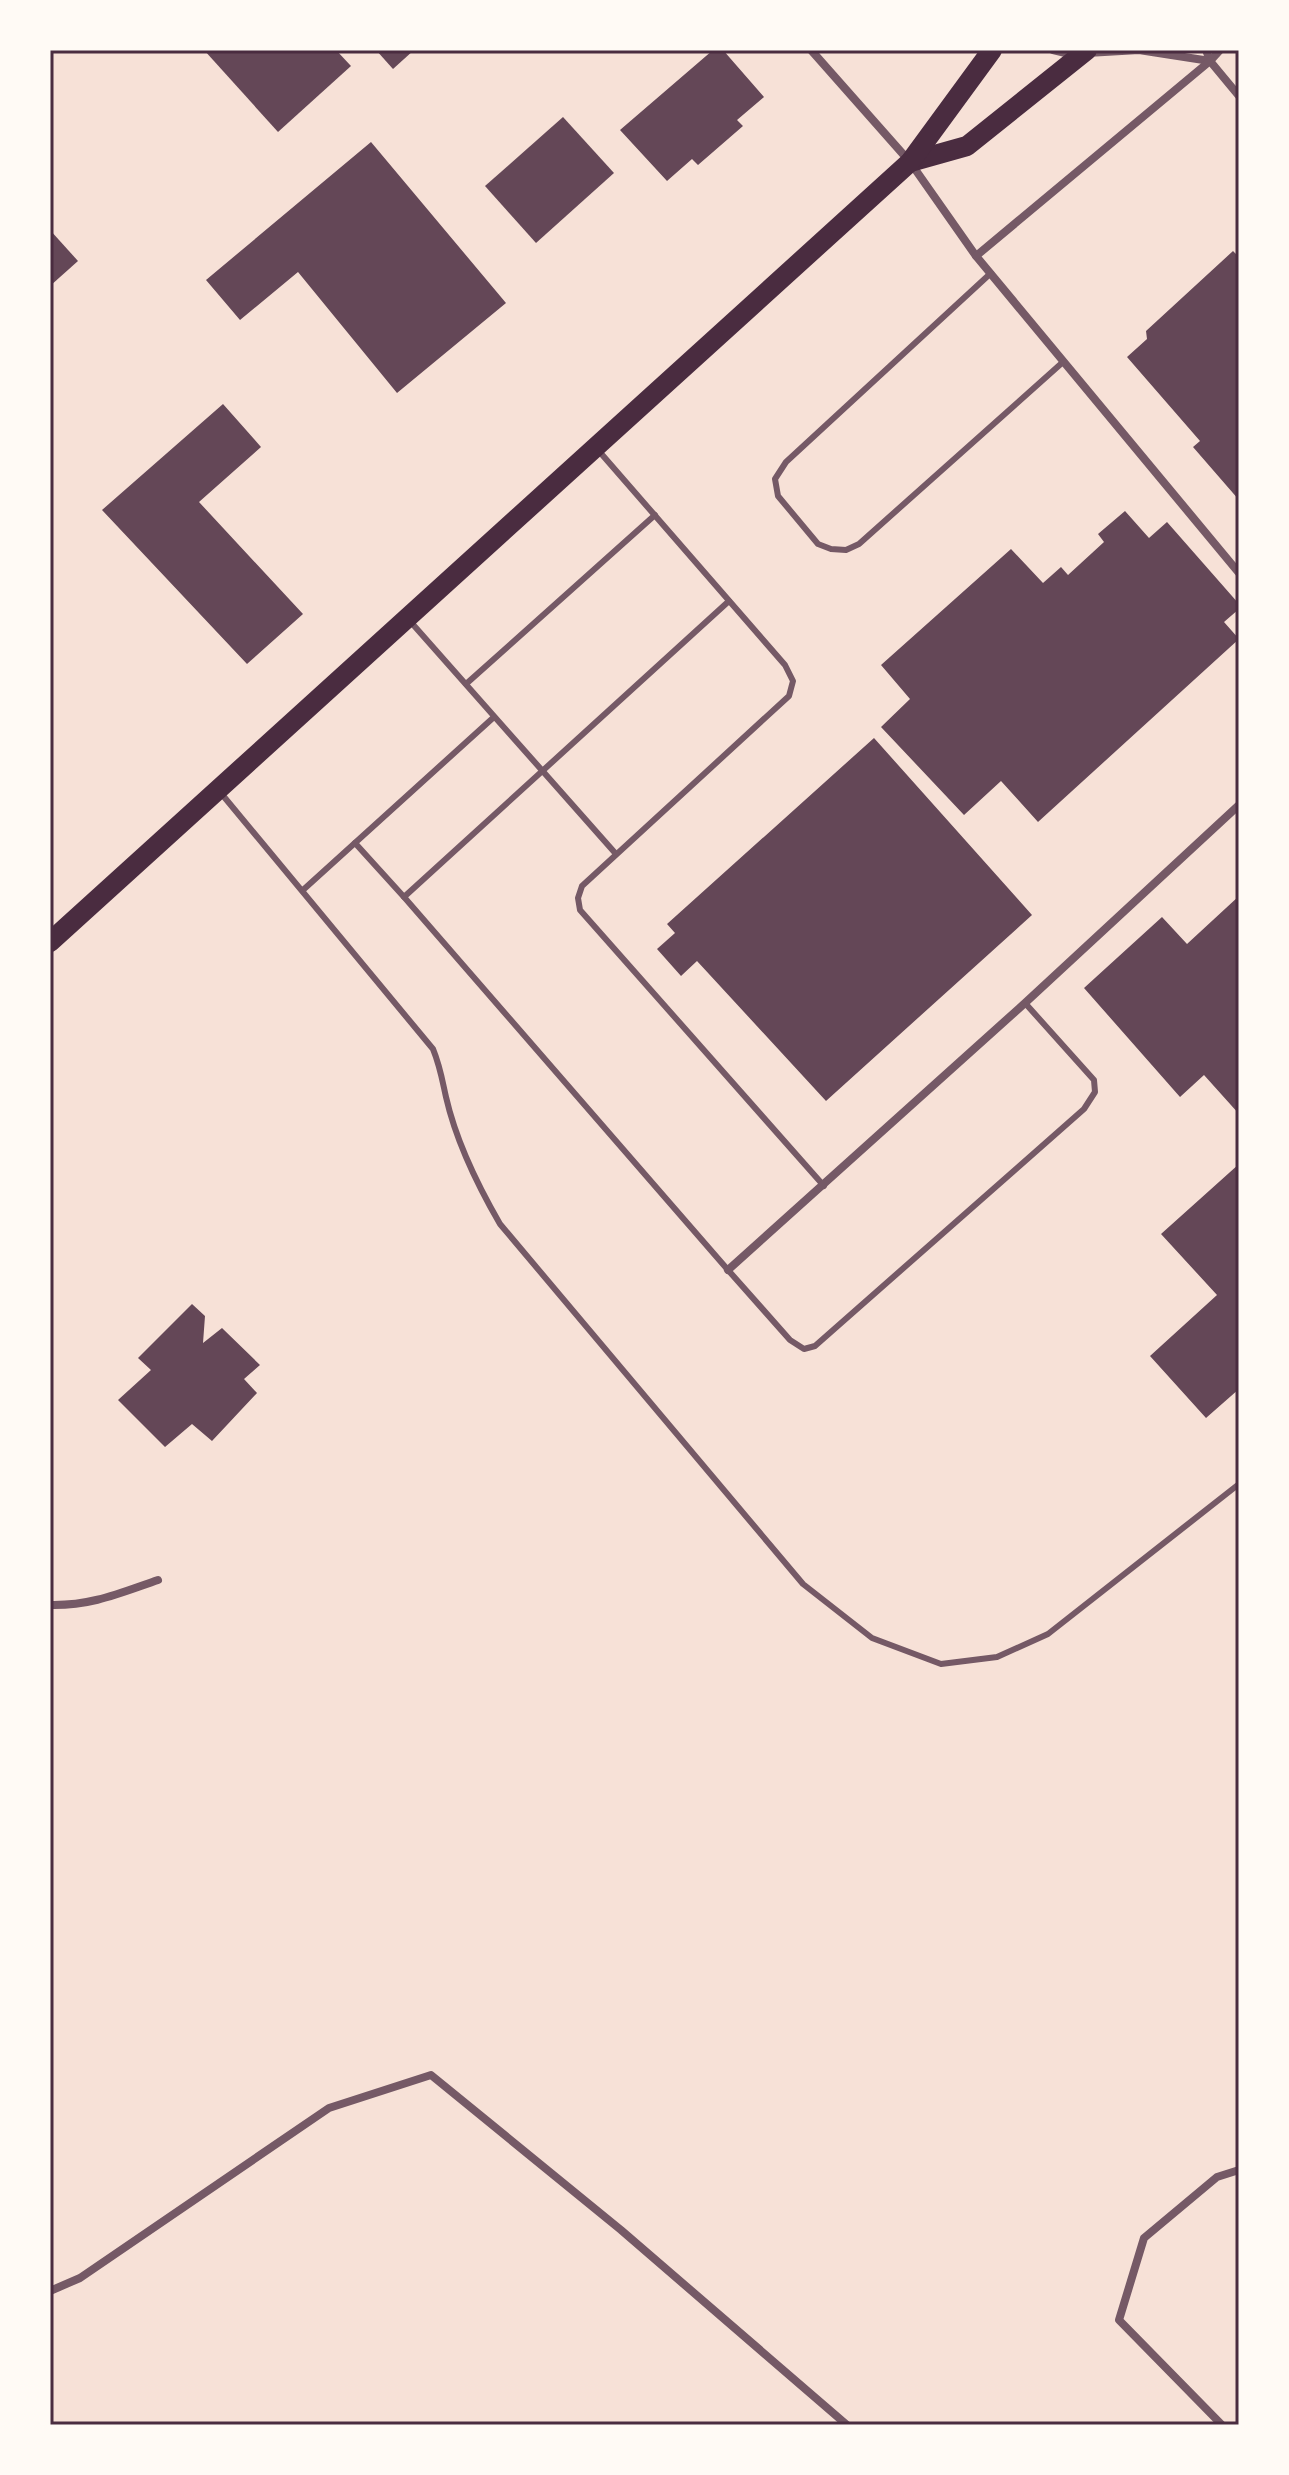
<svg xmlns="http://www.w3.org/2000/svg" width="1289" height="2475" font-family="Arial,sans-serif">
<rect width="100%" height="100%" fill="#f7e1d7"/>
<g fill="#644757">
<path d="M204 50H336L351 66 278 132Z"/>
<path d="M376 50H414L393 69Z"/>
<path d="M713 50H723L764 97 737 120 743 126 698 165 692 159 667 181 620 130Z"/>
<path d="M563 117 614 173 536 243 485 186Z"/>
<path d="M371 142 506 303 397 393 298 272 240 320 206 280Z"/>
<path d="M50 230 78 261 50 286Z"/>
<path d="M1233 251 1239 257V500L1193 447 1200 441 1127 357 1147 339 1146 331Z"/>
<path d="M223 404 261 447 199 502 303 614 247 664 102 510Z"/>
<path d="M1125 511 1149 538 1167 522 1239 604V609L1224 622 1239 639 1038 822 1001 781 964 815 881 727 910 699 881 665 1011 549 1043 583 1061 567 1068 575 1104 542 1098 534Z"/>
<path d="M874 738 1032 915 826 1101 697 961 681 976 657 949 675 933 667 924Z"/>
<path d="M1239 896V1114L1204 1075 1180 1097 1084 988 1162 917 1187 944Z"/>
<path d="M1239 1164V1389L1206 1418 1150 1356 1217 1295 1161 1234Z"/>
<path d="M192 1304 205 1316 203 1343 222 1328 260 1365 244 1379 257 1393 212 1441 192 1424 165 1447 118 1400 151 1370 138 1358Z"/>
</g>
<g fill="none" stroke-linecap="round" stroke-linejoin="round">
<g stroke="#755966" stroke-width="6">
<path d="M991 273 786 462 775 479 778 496 818 544 831 549 846 550 859 544 1063 362"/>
<path d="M598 450 785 665 793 681 789 696 582 886 578 898 580 910 824 1186"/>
<path d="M409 620 616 854"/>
<path d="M466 684 655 515"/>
<path d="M220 792 433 1049C440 1066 442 1079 446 1097 456 1141 478 1186 500 1224L803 1584 872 1638 941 1664 997 1657 1048 1634 1239 1484"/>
<path d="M355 843 404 897 728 1270 790 1340 804 1349 815 1346 1084 1109 1095 1092 1094 1080 1025 1003"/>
<path d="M303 890 494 717"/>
<path d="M404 897 729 601"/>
</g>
<g stroke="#755966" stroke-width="8">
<path d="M811 50 910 162 976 256 1239 573"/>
<path d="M1053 50 1074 55"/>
<path d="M1206 50 1210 61 1239 96"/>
<path d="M1087 53 1139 50 1210 61"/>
<path d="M976 256 1210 61 1220 50"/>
<path d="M728 1270 1025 1003 1239 805"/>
<path d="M50 1605C91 1606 120 1593 158 1580"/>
<path d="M50 2291 80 2278 329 2108 431 2075 621 2230 847 2425"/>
<path d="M1222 2425 1119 2320 1144 2238 1217 2177 1239 2170"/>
</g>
<g stroke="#4a2c40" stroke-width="20">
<path d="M910 162 967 146 1087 50"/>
<path d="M50 942 910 162 992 50"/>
</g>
</g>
<rect width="1289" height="2475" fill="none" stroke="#fffaf5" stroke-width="104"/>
<rect x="52" y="52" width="1185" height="2371" fill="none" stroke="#4a2c40" stroke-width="3"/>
</svg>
